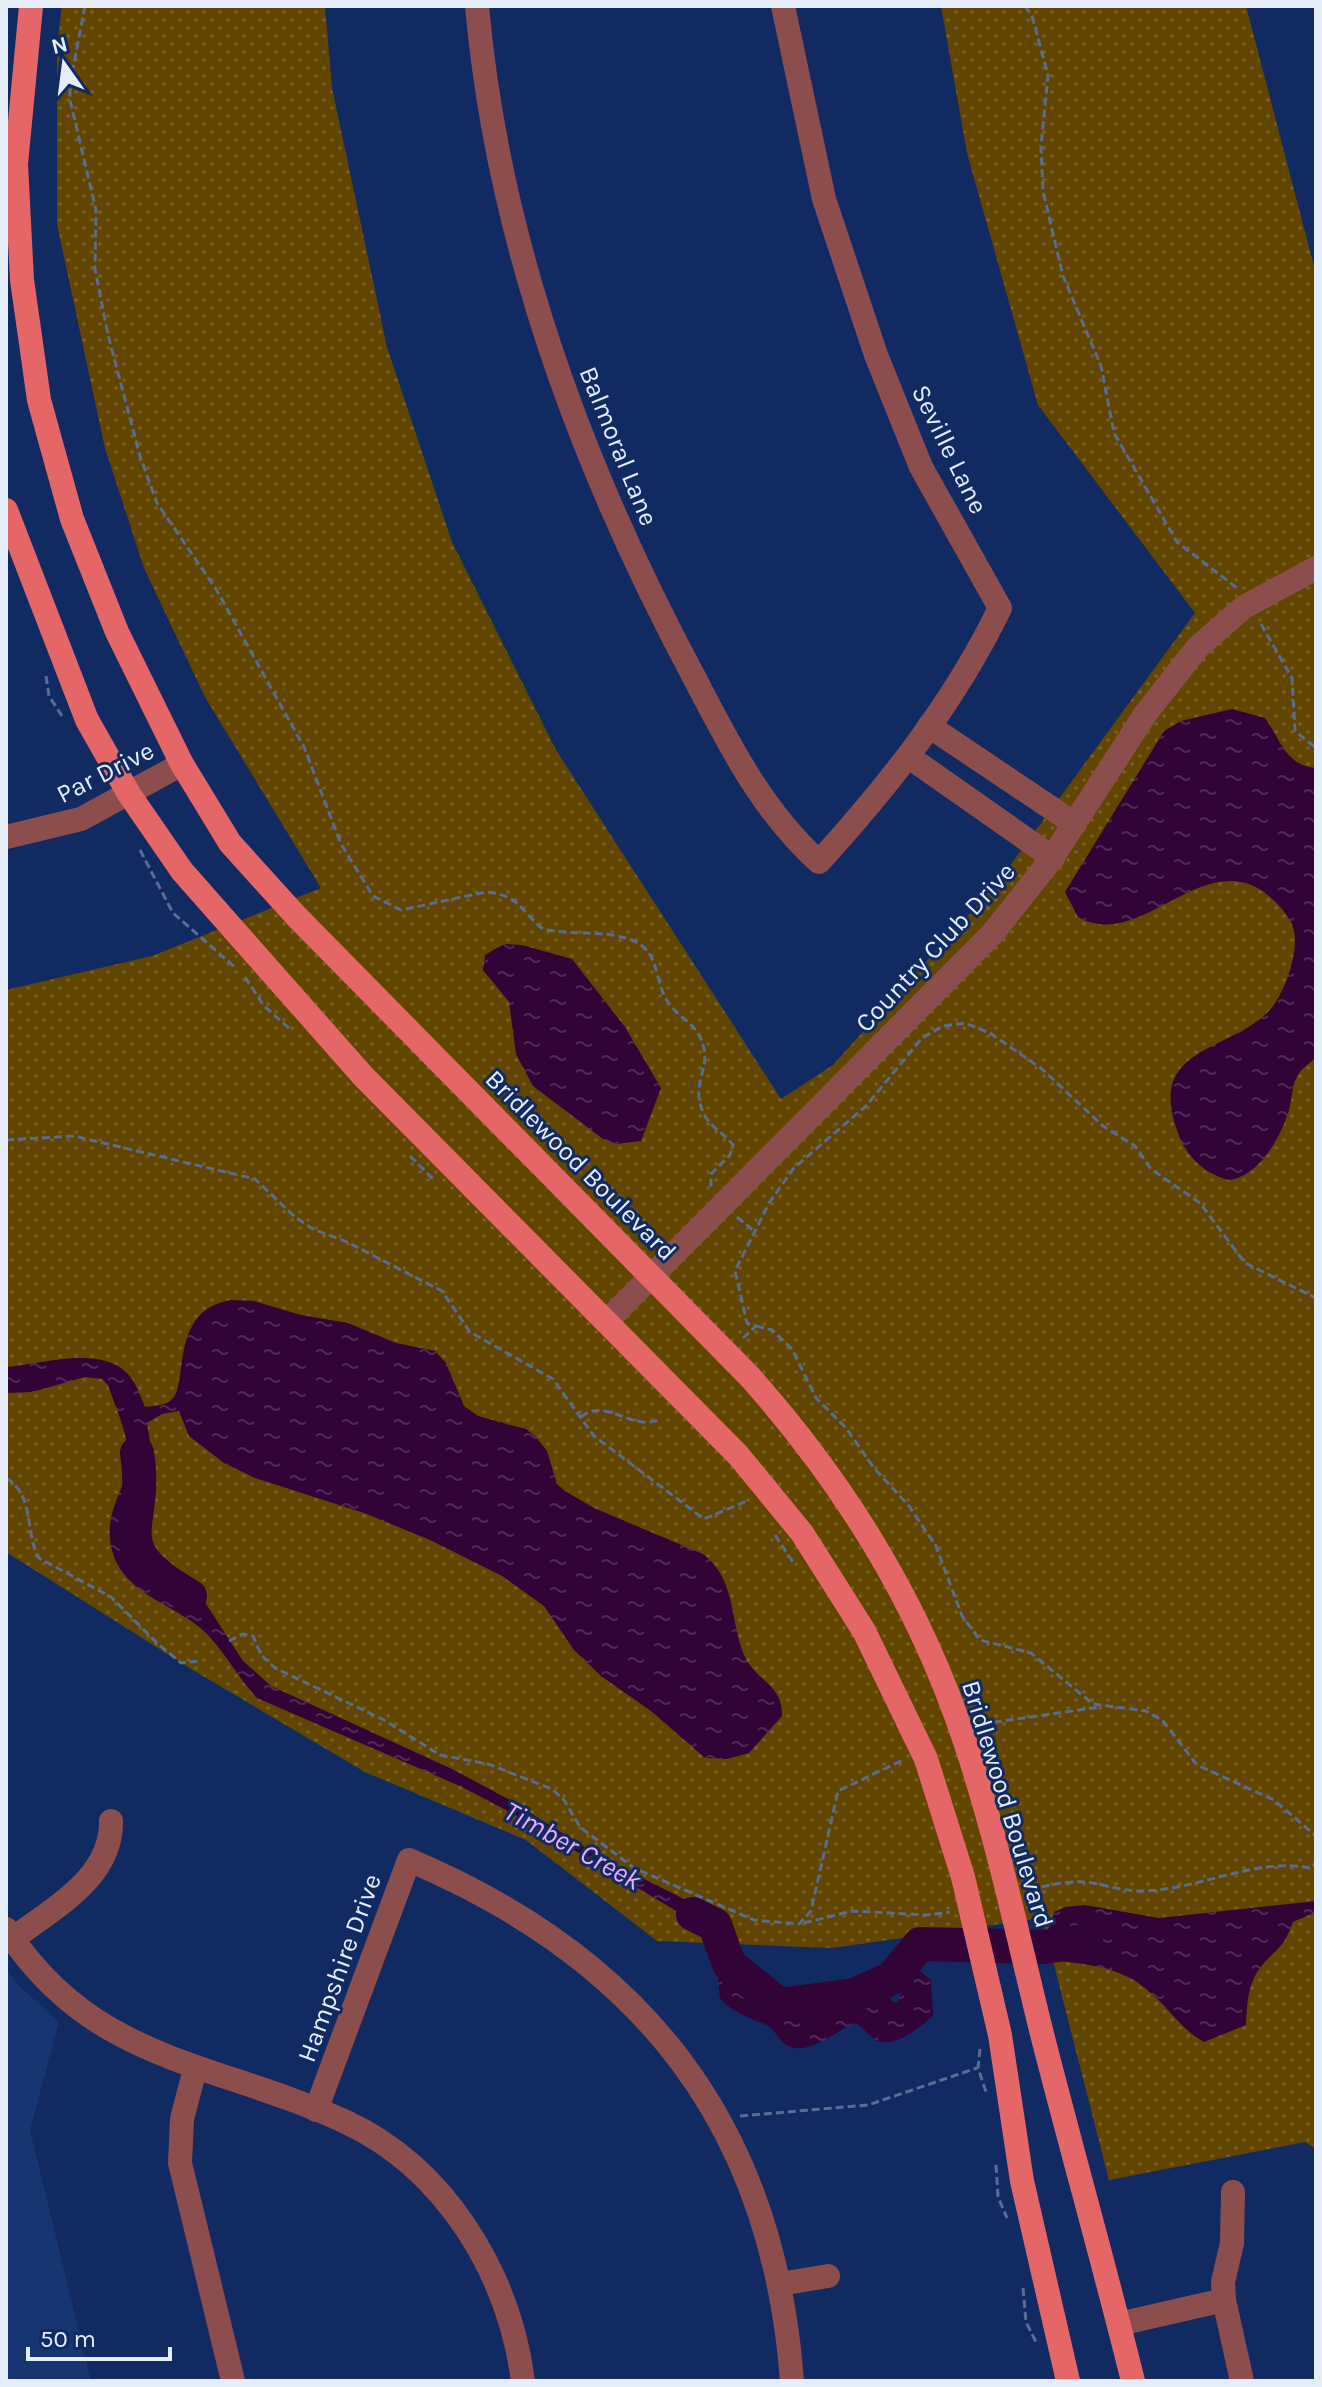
<svg xmlns="http://www.w3.org/2000/svg" width="1322" height="2387" font-family="Karla,sans-serif">
<defs>
<pattern id="grass-dots" width="8" height="8" patternUnits="userSpaceOnUse" patternTransform="scale(2)"><rect width="8" height="8" fill="#624600"/><path d="M2 2h.1M6 6h.1" fill="none" stroke="#786126" stroke-width="1.8" stroke-linecap="round"/></pattern>
<pattern id="water-ripples" width="26" height="14" patternUnits="userSpaceOnUse" patternTransform="scale(2)"><rect width="26" height="14" fill="#310337"/><path d="M2 4q2-2 4 0t4 0M15 11q2-2 4 0t4 0" fill="none" stroke="#4f2855"/></pattern>
</defs>
<rect width="100%" height="100%" fill="#112b62"/>
<path fill="#173571" d="M6 1968 16 1983 59 2022 30 2130 91 2381H6Z"/>
<path fill="url(#grass-dots)" d="M62 6H325L332 88 387 347 452 542 556 750 781 1099 833 1065 998 882 1195 613 1038 405 967 153 941 6H1246L1316 274V2149L1305 2142 1109 2180 1042 1918 832 1948 657 1941 526 1840 365 1772 188 1667 6 1552V990L152 956 321 888 205 697 144 568 105 448 57 224V48Z"/>
<g fill="url(#water-ripples)">
<path d="M1232 709 1265 718C1281 740 1285 765 1316 768V1058C1307 1065 1299 1070 1295 1081 1292 1089 1292 1098 1290 1106 1283 1134 1260 1176 1229 1180 1207 1175 1189 1159 1180 1138 1143 1047 1225 1054 1268 1012 1284 996 1301 949 1293 927 1288 913 1273 898 1261 890 1199 851 1139 952 1078 917L1065 892 1164 731 1181 721Z"/>
<path d="M504 944 522 945 572 959 625 1027 661 1088 641 1141 616 1144 603 1139 533 1086 516 1054 509 1002 483 970 485 955Z"/>
<path d="M231 1300 254 1301 301 1315 348 1323 396 1343 435 1351 446 1363 464 1406 478 1416 526 1429 536 1437 547 1451 557 1484 565 1491 594 1508 703 1554C736 1579 730 1620 744 1655 755 1681 783 1684 782 1716L749 1753 727 1759 705 1758 651 1711 601 1676 574 1650 544 1606 502 1576 430 1540 364 1513 255 1478 224 1463 189 1436 179 1411 162 1414 147 1423 155 1475 128 1518 133 1547 147 1568 199 1593 243 1661 271 1686 452 1769 510 1800 600 1857 710 1912C723 1928 716 1954 729 1964L793 1990 810 2010 823 2014 847 2001 845 1987C857 1979 872 1976 886 1978L890 1983 891 2001 897 2003 910 1972 919 1970 931 1980 933 2016C922 2026 893 2050 876 2040 868 2036 864 2028 856 2023 837 2029 809 2058 786 2045 777 2039 775 2028 764 2024 747 2017 734 2013 721 2000 713 1969 729 1927 688 1918L517 1816 462 1787 257 1698C239 1679 226 1654 208 1635 177 1603 121 1596 111 1546 105 1512 121 1498 127 1469 133 1442 116 1410 108 1385L102 1379 85 1377 32 1392 6 1393V1367C40 1364 100 1345 127 1373 136 1382 140 1395 145 1407 153 1406 163 1406 170 1401 191 1388 166 1311 231 1300Z"/>
<path d="M1316 1901V1912L1293 1922C1282 1954 1270 1951 1256 1974 1247 1990 1247 2008 1246 2025L1204 2042C1179 2028 1167 2005 1145 1988 1117 1965 1080 1964 1045 1959L1040 1936 1047 1933 1054 1912 1065 1907 1085 1905 1159 1918Z"/>
</g>
<g fill="none" stroke-linecap="round" stroke-linejoin="round">
<g stroke="#310337" stroke-width="34">
<path d="M137 1453C150 1528 100 1545 190 1596"/>
<path d="M693 1914 715 1925 729 1964 779 2005 855 1995 892 1978 920 1944 1044 1947 1086 1941"/>
</g>
<g stroke="#586c95" stroke-width="3" stroke-dasharray="8 4" stroke-linecap="butt">
<path d="M85 6 70 84V100L96 210 95 269 108 335 140 456 157 503 216 589 304 747 341 844 373 896 401 910 486 892C520 895 519 910 543 929 572 936 606 929 634 941 660 952 654 982 668 1002 682 1022 698 1022 704 1049 709 1071 690 1085 704 1114 710 1127 725 1134 733 1145L730 1155 711 1174V1188"/>
<path d="M1025 6 1032 16 1048 75 1041 146 1043 191 1063 276 1101 366 1114 433 1177 542 1237 588"/>
<path d="M1261 624 1292 678 1295 731 1316 748"/>
<path d="M46 676 49 696 62 716"/>
<path d="M140 850 173 913 237 969"/>
<path d="M245 977 264 1006 292 1031"/>
<path d="M6 1140 74 1136 255 1179 295 1217 313 1229 347 1242 442 1291 470 1332 553 1379 594 1436 704 1519 747 1501"/>
<path d="M410 1156 435 1181"/>
<path d="M737 1217 754 1231"/>
<path d="M756 1326 772 1330 792 1349 816 1398 846 1428 874 1468 909 1506 936 1546 962 1616 980 1640 1031 1653 1093 1704 1146 1711 1163 1721 1197 1765 1274 1800 1316 1836"/>
<path d="M743 1338 756 1326 747 1323 735 1271 769 1203 794 1168 866 1106 922 1038 943 1026 965 1023 990 1033 1042 1069 1103 1126 1135 1146 1151 1169 1200 1203 1245 1263 1316 1298"/>
<path d="M581 1417C606 1396 632 1433 661 1419"/>
<path d="M6 1478C35 1495 24 1531 39 1558L111 1597 157 1643 181 1663 199 1661"/>
<path d="M775 1535 795 1565"/>
<path d="M229 1641 243 1634 253 1636 261 1655 275 1668 384 1720 440 1755 488 1764 552 1789 564 1800 580 1827 634 1868 754 1920 799 1924 811 1911 838 1791 903 1760"/>
<path d="M982 1724 1100 1707"/>
<path d="M1030 1890C1048 1885 1066 1881 1085 1882 1104 1884 1121 1891 1140 1891 1197 1891 1255 1857 1310 1868L1316 1863"/>
<path d="M804 1923 852 1911 927 1915 950 1912"/>
<path d="M980 2049 978 2068 986 2092"/>
<path d="M740 2116 868 2105 977 2068"/>
<path d="M996 2165 998 2197 1007 2218"/>
<path d="M1023 2288 1026 2322 1036 2342"/>
</g>
<g stroke="#8c4e4c" stroke-width="24">
<path d="M477 6C498 243 582 468 694 677 729 744 762 811 819 862 889 785 954 703 1000 608L921 467 876 355 824 199 783 6"/>
<path d="M929 726 1075 824"/>
<path d="M909 757 1053 858"/>
<path d="M6 837 81 819 182 764"/>
<path d="M607 1321 993 933 1050 861 1146 713 1198 647 1244 607 1316 568"/>
<path d="M6 1929C94 2064 215 2061 346 2122 446 2169 509 2274 523 2381"/>
<path d="M13 1939C54 1907 112 1878 111 1821"/>
<path d="M195 2069 182 2119 180 2163 233 2381"/>
<path d="M316 2110 409 1860C643 1959 773 2125 792 2381"/>
<path d="M1233 2192 1232 2243 1223 2282 1224 2300 1242 2381"/>
<path d="M780 2284 828 2276"/>
<path d="M1119 2324 1224 2300"/>
</g>
<g stroke="#e56666" stroke-width="24">
<path d="M31 6 16 164 22 280 39 400 72 519 117 632 182 764 230 843 296 916 750 1377C838 1476 911 1591 956 1716 993 1818 1015 1925 1041 2030 1071 2148 1104 2264 1133 2381"/>
<path d="M6 510 87 720 129 794 182 871 363 1076 738 1455 802 1533 864 1631 926 1759 963 1877 1000 2035 1022 2181 1068 2381"/>
</g>
</g>
<g text-anchor="middle" stroke-width="6" stroke-linejoin="round" paint-order="stroke">
<g font-size="26" fill="#e5edfb" stroke="#112b62">
<text transform="translate(619 446) rotate(68)" y="9">Balmoral Lane</text>
<text transform="translate(950 449) rotate(64)" y="9">Seville Lane</text>
<text transform="translate(105 772) rotate(-27)" y="9">Par Drive</text>
<text transform="translate(935 947) rotate(-47)" y="9">Country Club Drive</text>
<text transform="translate(581 1165) rotate(45)" y="9">Bridlewood Boulevard</text>
<text transform="translate(1008 1804) rotate(73)" y="9">Bridlewood Boulevard</text>
<text transform="translate(339 1968) rotate(-70)" y="9">Hampshire Drive</text>
</g>
<g font-size="28" font-style="italic" fill="#edabf7" stroke="#112b62">
<text transform="translate(573 1845) rotate(29)" y="10">Timber Creek</text>
</g>
</g>
<rect width="1322" height="2387" fill="none" stroke="#e5edfb" stroke-width="16"/>
<g transform="translate(64 64) rotate(346)" stroke="#112b62" stroke-width="6" paint-order="stroke">
<path d="M0-6L14 30L0 20L-14 30Z" fill="#e5edfb"/>
<text y="-12" font-size="22" font-weight="bold" text-anchor="middle" fill="#e5edfb">N</text>
</g>
<path d="M28 2347v12h142v-12" fill="none" stroke="#e5edfb" stroke-width="4"/>
<text x="40" y="2347" font-size="24" fill="#e5edfb" stroke="#112b62" stroke-width="6" paint-order="stroke">50 m</text>
</svg>
